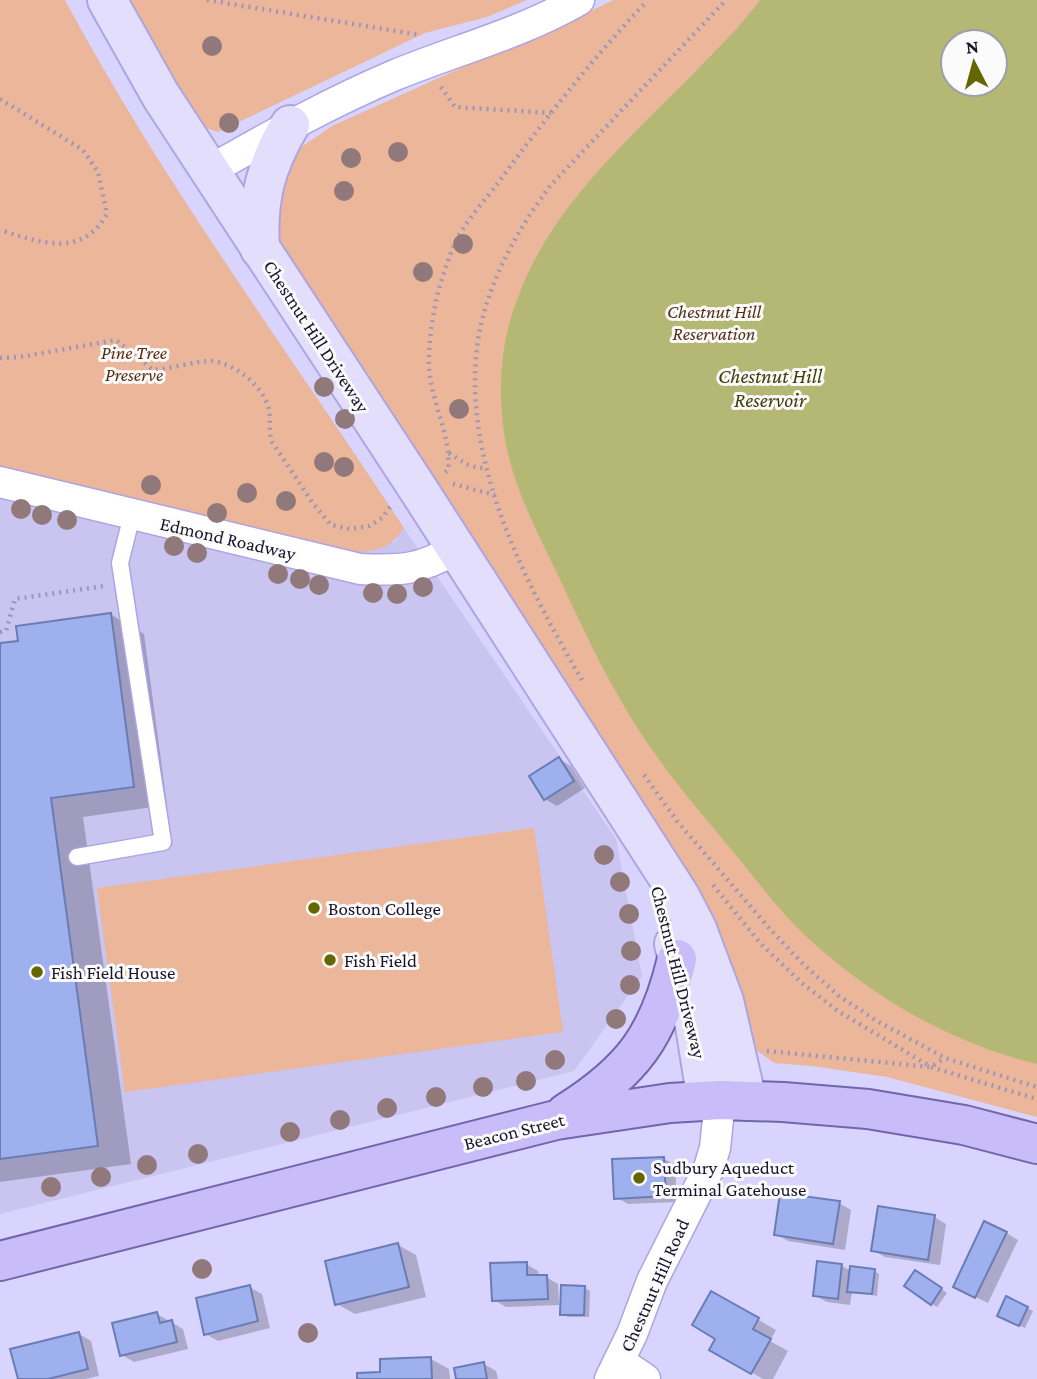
<svg xmlns="http://www.w3.org/2000/svg" width="1037" height="1379" font-family="'Crimson Pro',serif">
<rect width="100%" height="100%" fill="#d9d4fd"/>
<path fill="#c9c4f0" d="M0 468 394 542 404 528 616 839 642 976 574 1071 0 1214Z"/>
<g fill="#ebb699" fill-rule="evenodd">
<path d="M0 0H65C164 185 290 353 404 528 390 548 381 550 358 552L0 468Z"/>
<path d="M129 0H527L487 17 425 33 218 132 201 126 171 80Z"/>
<path d="M613 0H1037V1117L887 1077 812 1066 774 1063 756 1050 280 243 276 193 285 158 332 126 499 51 551 31ZM953 42H995V84H953Z"/>
<path d="M534 828 563 1032 125 1092 97 888Z"/>
</g>
<path fill="#b5b874" fill-rule="evenodd" d="M760 0H1037V1064C951 1043 873 998 808 938 781 913 758 882 735 854 707 820 678 787 653 751 612 693 584 630 554 567 532 522 508 475 503 424 498 382 502 339 517 300 551 206 626 142 695 72 717 49 741 26 760 0ZM953 42H995V84H953Z"/>
<g fill="#0003">
<path d="M110 614 144 634 167 805 83 817 131 1164 0 1182V645L20 642Z"/>
<path d="M559 759 571 766 585 788 557 806 545 799Z"/>
<path d="M663 1158 675 1165 677 1202 628 1204 616 1197Z"/>
<path d="M839 1203 851 1210 845 1250 788 1241 776 1234Z"/>
<path d="M934 1217 946 1224 940 1265 885 1257 873 1250Z"/>
<path d="M1006 1233 1018 1240 988 1303 967 1293Z"/>
<path d="M398 1245 416 1255 426 1297 355 1314 337 1304Z"/>
<path d="M818 1263 842 1266 851 1271H874L879 1274 877 1296 852 1292 850 1305 827 1302 814 1295Z"/>
<path d="M526 1264 538 1271 539 1277H546L558 1284 559 1305 506 1307 494 1300Z"/>
<path d="M921 1275 947 1293 937 1307 932 1304Z"/>
<path d="M249 1287 262 1294 270 1328 218 1341 206 1334Z"/>
<path d="M585 1288 590 1291 589 1317H568L562 1314Z"/>
<path d="M712 1293 776 1330 770 1341 788 1351 773 1379H763L711 1349 718 1338Z"/>
<path d="M1007 1298 1033 1311 1025 1328 1004 1318Z"/>
<path d="M157 1314 183 1329 188 1349 134 1362 122 1355Z"/>
<path d="M79 1334 91 1341 99 1376 85 1379H20Z"/>
<path d="M431 1359 449 1369 450 1379H359Z"/>
<path d="M484 1364 496 1371 498 1379H458Z"/>
</g>
<g fill="#9eb1ee" stroke="#6a7cb6" stroke-width="2">
<path d="M111 613 134 787 51 798 98 1146 0 1159V643L18 641 16 626Z"/>
<path d="M559 757 574 781 544 800 529 776Z"/>
<path d="M664 1157 666 1196 614 1199 612 1159Z"/>
<path d="M780 1193 840 1201 833 1244 774 1235Z"/>
<path d="M878 1206 935 1215 928 1260 871 1251Z"/>
<path d="M984 1221 1007 1232 975 1298 953 1287Z"/>
<path d="M398 1243 409 1287 335 1305 325 1261Z"/>
<path d="M817 1261 842 1264 838 1299 813 1296Z"/>
<path d="M527 1262V1275H547L548 1299 492 1301 490 1263Z"/>
<path d="M850 1266 875 1269 872 1294 847 1292Z"/>
<path d="M915 1270 942 1288 931 1305 904 1286Z"/>
<path d="M250 1285 258 1321 204 1335 196 1298Z"/>
<path d="M561 1285 585 1286 584 1315H560Z"/>
<path d="M711 1291 759 1318 753 1329 771 1339 751 1374 709 1350 715 1339 692 1325Z"/>
<path d="M1006 1296 1028 1307 1019 1326 997 1316Z"/>
<path d="M157 1312 160 1323 172 1320 177 1342 120 1356 112 1323Z"/>
<path d="M79 1332 88 1369 48 1379H18L10 1349Z"/>
<path d="M431 1357 432 1379H357V1373L380 1372V1359Z"/>
<path d="M484 1362 487 1379H456L454 1368Z"/>
</g>
<g fill="none" stroke-linecap="round" stroke-linejoin="round">
<defs>
<path id="service" d="M77 857 163 842 120 563 132 515"/>
<g id="minor">
<path d="M209 171C270 136 331 102 395 75 456 50 522 33 579 0"/>
<path d="M0 482 360 569C401 571 419 570 456 549"/>
<path d="M620 1362 645 1379"/>
<path d="M610 1379 632 1334 652 1281 709 1168 715 1148 720 1100"/>
</g>
<g id="secondary">
<path d="M107 0 161 96 418 489 680 896 697 929 724 1001 747 1101"/>
<path d="M260 249C257 200 265 167 290 125"/>
<path d="M674 944 695 1026 707 1101"/>
</g>
<g id="primary">
<path d="M566 1113C633 1071 659 1035 677 959"/>
<path d="M0 1261 556 1120 670 1103 720 1100 783 1102 868 1109 964 1125 1037 1144"/>
</g>
</defs>
<use href="#service" stroke="#ada4e4" stroke-width="19"/>
<use href="#minor" stroke="#ada4e4" stroke-width="33"/>
<use href="#secondary" stroke="#ada4e4" stroke-width="42"/>
<use href="#primary" stroke="#7265ae" stroke-width="42"/>
<g stroke="#9b96ba" stroke-width="4.5" stroke-dasharray="2 5" stroke-linecap="butt">
<path d="M207 0 420 35"/>
<path d="M441 87 455 107 551 113"/>
<path d="M0 99 83 150 98 172 107 214C81 259 40 242 0 230"/>
<path d="M0 358 20 357 116 340 153 370C170 369 200 360 213 361 237 365 263 386 269 409 271 420 268 431 272 442L312 502 331 525 350 529 369 526 382 518 392 504"/>
<path d="M449 453C462 461 471 469 486 468"/>
<path d="M445 472 448 470C452 433 427 397 429 356 430 318 440 278 455 243 464 223 485 200 498 183 544 120 593 58 646 2"/>
<path d="M453 484 495 495"/>
<path d="M0 632 6 631 15 599 104 586"/>
<path d="M582 680C523 580 458 453 479 334 489 280 518 229 550 186L726 0"/>
<path d="M644 775 677 821 769 928 803 964 839 996 877 1021 945 1058 1037 1087"/>
<path d="M713 885 761 944 803 984 838 1011 931 1067 1037 1099"/>
<path d="M767 1051 931 1067 945 1058"/>
</g>
<use href="#service" stroke="#fff" stroke-width="16"/>
<use href="#minor" stroke="#fff" stroke-width="30"/>
<use href="#secondary" stroke="#e3defc" stroke-width="38"/>
<use href="#primary" stroke="#c8bdf9" stroke-width="38"/>
</g>
<g fill="#90787b">
<circle cx="212" cy="46" r="10"/>
<circle cx="229" cy="123" r="10"/>
<circle cx="398" cy="152" r="10"/>
<circle cx="351" cy="158" r="10"/>
<circle cx="344" cy="191" r="10"/>
<circle cx="463" cy="244" r="10"/>
<circle cx="423" cy="272" r="10"/>
<circle cx="324" cy="387" r="10"/>
<circle cx="459" cy="409" r="10"/>
<circle cx="345" cy="419" r="10"/>
<circle cx="324" cy="462" r="10"/>
<circle cx="344" cy="467" r="10"/>
<circle cx="151" cy="485" r="10"/>
<circle cx="247" cy="493" r="10"/>
<circle cx="286" cy="501" r="10"/>
<circle cx="21" cy="509" r="10"/>
<circle cx="217" cy="513" r="10"/>
<circle cx="42" cy="515" r="10"/>
<circle cx="67" cy="520" r="10"/>
<circle cx="174" cy="546" r="10"/>
<circle cx="197" cy="553" r="10"/>
<circle cx="278" cy="574" r="10"/>
<circle cx="300" cy="579" r="10"/>
<circle cx="319" cy="585" r="10"/>
<circle cx="423" cy="587" r="10"/>
<circle cx="373" cy="593" r="10"/>
<circle cx="397" cy="594" r="10"/>
<circle cx="604" cy="855" r="10"/>
<circle cx="620" cy="882" r="10"/>
<circle cx="629" cy="914" r="10"/>
<circle cx="631" cy="951" r="10"/>
<circle cx="630" cy="985" r="10"/>
<circle cx="616" cy="1019" r="10"/>
<circle cx="555" cy="1060" r="10"/>
<circle cx="526" cy="1081" r="10"/>
<circle cx="483" cy="1087" r="10"/>
<circle cx="436" cy="1097" r="10"/>
<circle cx="387" cy="1108" r="10"/>
<circle cx="340" cy="1120" r="10"/>
<circle cx="290" cy="1132" r="10"/>
<circle cx="198" cy="1154" r="10"/>
<circle cx="147" cy="1165" r="10"/>
<circle cx="101" cy="1177" r="10"/>
<circle cx="51" cy="1187" r="10"/>
<circle cx="202" cy="1269" r="10"/>
<circle cx="308" cy="1333" r="10"/>
</g>
<g fill="#656600" stroke="#fbfbfb" stroke-width="2.5">
<circle cx="314" cy="908" r="7"/>
<circle cx="330" cy="960" r="7"/>
<circle cx="37" cy="972" r="7"/>
<circle cx="639" cy="1178" r="7"/>
</g>
<g text-anchor="middle" stroke-width="6" stroke-linejoin="round" paint-order="stroke">
<g font-size="19" font-style="italic" fill="#552c11" stroke="#fbfbfb">
<text x="714" y="318">Chestnut Hill<tspan x="714" dy="22">Reservation</tspan></text>
<text x="134" y="359">Pine Tree<tspan x="134" dy="22">Preserve</tspan></text>
</g>
<g font-size="19" fill="#17132b" stroke="#fbfbfb">
<text transform="translate(317 336) rotate(57)" y="7">Chestnut Hill Driveway</text>
<text transform="translate(228 538) rotate(13)" y="7">Edmond Roadway</text>
<text transform="translate(679 972) rotate(76)" y="7">Chestnut Hill Driveway</text>
<text transform="translate(514 1131) rotate(-14)" y="7">Beacon Street</text>
<text transform="translate(654 1285) rotate(-66)" y="7">Chestnut Hill Road</text>
</g>
<g font-size="19" fill="#17132b" stroke="#fbfbfb" text-anchor="start">
<text x="328" y="915">Boston College</text>
<text x="344" y="967">Fish Field</text>
<text x="51" y="979">Fish Field House</text>
<text x="653" y="1174">Sudbury Aqueduct<tspan x="653" dy="22">Terminal Gatehouse</tspan></text>
</g>
<g font-size="21" font-style="italic" fill="#3d3e08" stroke="#fbfbfb">
<text x="770" y="383">Chestnut Hill<tspan x="770" dy="24">Reservoir</tspan></text>
</g>
</g>
<g transform="translate(974 63) rotate(354)"><circle r="33" fill="#fbfbfb" stroke="#a09ea8" stroke-width="2"/>
<path d="M0-5L12 26L0 18L-12 26Z" fill="#656600"/>
<text y="-10" font-size="19" font-weight="bold" text-anchor="middle" fill="#17132b">N</text>
</g>
</svg>
